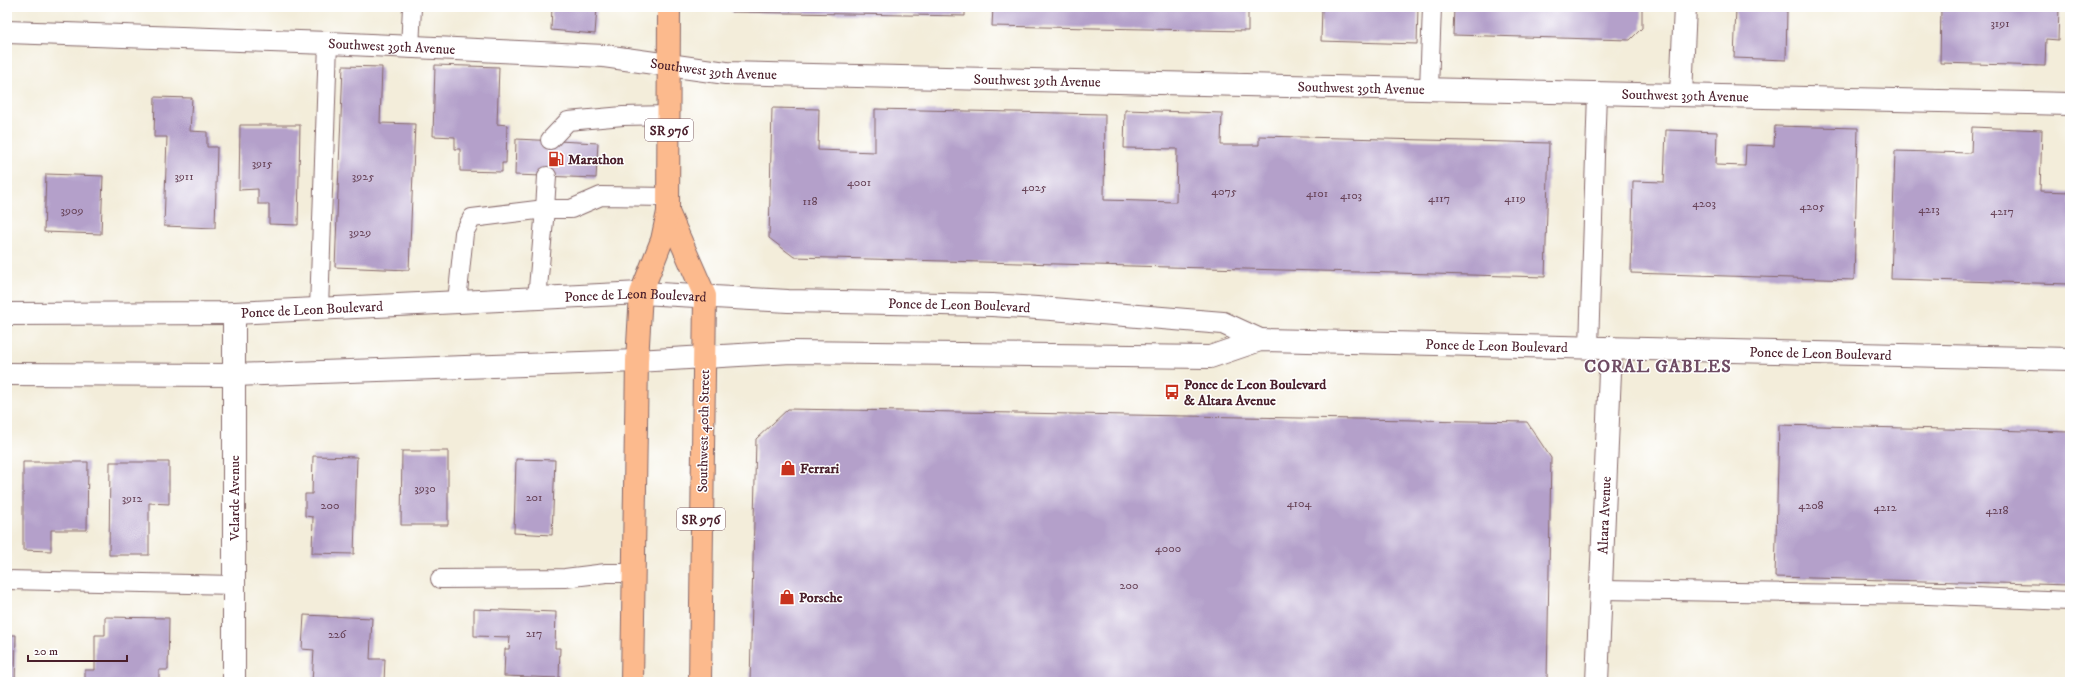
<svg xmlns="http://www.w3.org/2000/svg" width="2077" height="689" font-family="'IM FELL DW Pica',serif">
<rect width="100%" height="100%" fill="#fff"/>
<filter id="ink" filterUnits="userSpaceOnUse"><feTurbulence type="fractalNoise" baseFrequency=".025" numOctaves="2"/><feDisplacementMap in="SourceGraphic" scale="8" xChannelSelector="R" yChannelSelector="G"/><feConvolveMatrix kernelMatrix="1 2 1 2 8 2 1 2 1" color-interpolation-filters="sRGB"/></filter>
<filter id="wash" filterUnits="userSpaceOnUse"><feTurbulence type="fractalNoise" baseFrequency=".012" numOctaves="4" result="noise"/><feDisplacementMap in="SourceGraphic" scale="16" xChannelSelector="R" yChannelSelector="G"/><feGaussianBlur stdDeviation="0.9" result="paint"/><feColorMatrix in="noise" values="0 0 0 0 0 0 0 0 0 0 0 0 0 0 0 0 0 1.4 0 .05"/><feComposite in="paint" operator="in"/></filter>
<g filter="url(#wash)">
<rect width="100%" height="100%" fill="#f3edda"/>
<g id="blocks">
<g fill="#b4a0ca">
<path d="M552 7H597L595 34 551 30Z"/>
<path d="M731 7H965V16L731 12Z"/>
<path d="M993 7H1248V31L992 26Z"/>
<path d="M1322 7H1418L1417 44 1321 41Z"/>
<path d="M1454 7H1642V28L1630 40 1453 35Z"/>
<path d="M1941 7H2059L2058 40 2046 39 2045 66 1940 63Z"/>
<path d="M1736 8 1787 10 1786 60 1734 58Z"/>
<path d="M435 65 499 67 497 124 507 125 506 163H502V172L460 171V149H455V137L433 136Z"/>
<path d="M343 66 382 67 380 123 415 124 409 270 335 267Z"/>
<path d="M155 97 192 98 190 131 207 132V147H217L215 228 164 226 167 137H154Z"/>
<path d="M772 108 819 109 818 150 875 152V109L1105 114 1104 200 1176 202 1177 149 1124 148 1125 110 1222 113 1221 145H1259V136L1549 143 1545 277 794 257 769 238Z"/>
<path d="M240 125H300L298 225 269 224V204H258V189L239 190Z"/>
<path d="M1775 126 1858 128 1854 280 1631 273 1633 181 1664 182 1666 130 1717 132 1716 165 1745 166 1746 145 1774 146Z"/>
<path d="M1972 127 2042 130 2040 191 2070 192V284L1891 279 1895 151 1971 153Z"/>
<path d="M516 139 598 143 596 178 515 175Z"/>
<path d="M46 174 103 176 101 234 44 232Z"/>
<path d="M788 409 1527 422 1551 458 1547 682H750L756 439Z"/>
<path d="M1779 425 2070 432V585L1775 577Z"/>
<path d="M402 451H448V525H401Z"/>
<path d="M313 456 357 457 354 554 312 553 313 517 305 516V494H312Z"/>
<path d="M516 459 555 460 552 535 514 533Z"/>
<path d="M23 462H88L87 530H51V551L23 550Z"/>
<path d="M110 462H169V504L149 503V555H109Z"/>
<path d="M474 609 556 612 555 648H560L559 678 504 676 505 649H509L510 637 474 636Z"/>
<path d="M304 615 372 618 370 659H385L384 682H312L314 650 302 649Z"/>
<path d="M105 617 169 618 168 670H159V682H85V670H95V635H105Z"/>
<path d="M7 635H16L15 682H7Z"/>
</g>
</g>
</g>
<g filter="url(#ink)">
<use href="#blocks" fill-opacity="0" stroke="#856768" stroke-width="1"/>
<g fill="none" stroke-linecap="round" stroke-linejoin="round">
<defs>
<g id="service">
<path d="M410 48 412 7"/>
<path d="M1429 88 1432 7"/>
<path d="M550 140 568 121 623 116 669 115"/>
<path d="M547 176 545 209H571L601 196 668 197"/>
<path d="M457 302 464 233 472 218 545 209 537 299"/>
<path d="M319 309 328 43"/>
<path d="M1589 347 1597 92"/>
<path d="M440 579 565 578 606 573H634"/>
<path d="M7 580 235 585"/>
<path d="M1601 590 1928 595 2070 601"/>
</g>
<g id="minor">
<path id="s1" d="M7 32 328 43 604 56 726 73 2070 104"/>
<path d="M1681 94 1685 7"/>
<path d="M234 682V313"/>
<path id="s2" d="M1597 682 1611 348"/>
</g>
<g id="tertiary">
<path id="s3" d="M7 314 234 313 641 293 788 301 992 305 1052 309 1223 323 1260 340"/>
<path id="s4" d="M7 374 235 375 637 361 791 352 1210 357 1260 340 2070 359"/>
</g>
<g id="primary">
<path d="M668 212 705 296 700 682"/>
<path d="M632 682 637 361 641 293 662 240 668 212 669 7"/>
</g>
</defs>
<use href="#service" stroke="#856768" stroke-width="20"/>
<use href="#minor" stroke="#856768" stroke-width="24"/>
<use href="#tertiary" stroke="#856768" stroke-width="24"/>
<use href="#primary" stroke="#856768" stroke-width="24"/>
<use href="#service" stroke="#fff" stroke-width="18"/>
<use href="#minor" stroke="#fff" stroke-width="22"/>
<use href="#tertiary" stroke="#fff" stroke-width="22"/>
<use href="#primary" stroke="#fcba8d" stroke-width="22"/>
</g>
</g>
<defs>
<symbol id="fuel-bare" viewBox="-9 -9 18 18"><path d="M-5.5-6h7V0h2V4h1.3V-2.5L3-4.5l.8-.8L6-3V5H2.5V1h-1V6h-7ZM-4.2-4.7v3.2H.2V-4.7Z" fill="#c8321e" stroke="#fff" stroke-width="2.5" paint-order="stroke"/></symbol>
<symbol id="bus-bare" viewBox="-9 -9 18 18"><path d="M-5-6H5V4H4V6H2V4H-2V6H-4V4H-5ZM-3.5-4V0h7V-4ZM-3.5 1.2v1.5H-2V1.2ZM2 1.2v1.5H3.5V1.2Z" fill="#c8321e" stroke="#fff" stroke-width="2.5" paint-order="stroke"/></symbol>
<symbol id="shop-bare" viewBox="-9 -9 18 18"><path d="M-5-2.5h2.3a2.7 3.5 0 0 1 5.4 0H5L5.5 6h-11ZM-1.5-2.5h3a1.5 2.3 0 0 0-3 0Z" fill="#c8321e" stroke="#fff" stroke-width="2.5" paint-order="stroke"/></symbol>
</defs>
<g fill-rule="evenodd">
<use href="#fuel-bare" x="545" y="148" width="22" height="22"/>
<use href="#bus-bare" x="1161" y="381" width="22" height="22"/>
<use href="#shop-bare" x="777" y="457" width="22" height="22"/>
<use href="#shop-bare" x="776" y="586" width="22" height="22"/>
</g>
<g text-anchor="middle" stroke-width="3" stroke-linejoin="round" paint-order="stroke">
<g font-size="12" fill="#643f53">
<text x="2000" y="27">3191</text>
<text x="262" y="167">3915</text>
<text x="184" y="180">3911</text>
<text x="363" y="180">3925</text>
<text x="859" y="186">4001</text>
<text x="1034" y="191">4025</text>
<text x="1224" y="195">4075</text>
<text x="1317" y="197">4101</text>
<text x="1351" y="199">4103</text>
<text x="1439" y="202">4117</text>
<text x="1515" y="202">4119</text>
<text x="810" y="205">118</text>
<text x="1704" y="207">4203</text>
<text x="1812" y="210">4205</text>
<text x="1929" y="213">4213</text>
<text x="72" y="214">3909</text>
<text x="2002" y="215">4217</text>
<text x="360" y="236">3929</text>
<text x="425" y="492">3930</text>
<text x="534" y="501">201</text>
<text x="132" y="502">3912</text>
<text x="1299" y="507">4104</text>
<text x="330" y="509">200</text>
<text x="1811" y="509">4208</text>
<text x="1885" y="511">4212</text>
<text x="1997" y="514">4218</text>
<text x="1168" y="552">4000</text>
<text x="1129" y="589">200</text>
<text x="534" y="637">217</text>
<text x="337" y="638">226</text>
</g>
<g fill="#fff" stroke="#80626b" stroke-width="1">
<rect x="645" y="119" width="48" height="22" rx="3"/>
<rect x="677" y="508" width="48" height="22" rx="3"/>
</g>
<g font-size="13" font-weight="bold" fill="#4a1f2b">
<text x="669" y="135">SR 976</text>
<text x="701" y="524">SR 976</text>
</g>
<g font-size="14" fill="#4a1f2b" stroke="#fff">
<text dy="5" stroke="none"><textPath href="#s1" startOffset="385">Southwest 39th Avenue</textPath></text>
<text dy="5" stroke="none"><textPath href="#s1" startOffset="708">Southwest 39th Avenue</textPath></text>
<text dy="5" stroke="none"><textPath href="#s1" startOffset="1032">Southwest 39th Avenue</textPath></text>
<text dy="5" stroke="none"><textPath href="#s1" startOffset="1356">Southwest 39th Avenue</textPath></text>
<text dy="5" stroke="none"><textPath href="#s1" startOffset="1680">Southwest 39th Avenue</textPath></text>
<text dy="5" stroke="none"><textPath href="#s3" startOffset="629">Ponce de Leon Boulevard</textPath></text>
<text dy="5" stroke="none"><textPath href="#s3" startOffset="953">Ponce de Leon Boulevard</textPath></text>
<text dy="5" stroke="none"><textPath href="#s3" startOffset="305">Ponce de Leon Boulevard</textPath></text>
<text dy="5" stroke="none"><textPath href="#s4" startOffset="1493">Ponce de Leon Boulevard</textPath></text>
<text dy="5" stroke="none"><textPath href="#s4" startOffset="1817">Ponce de Leon Boulevard</textPath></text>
<text transform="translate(703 431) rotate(-89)" y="5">Southwest 40th Street</text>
<text transform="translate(234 498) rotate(-90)" y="5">Velarde Avenue</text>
<text dy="5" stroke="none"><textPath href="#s2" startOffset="167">Altara Avenue</textPath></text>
</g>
<g font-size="14" font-weight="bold" fill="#4a1f2b" stroke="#fff" text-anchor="start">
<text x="568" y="164">Marathon</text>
<text x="1184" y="389">Ponce de Leon Boulevard<tspan x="1184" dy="16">&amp; Altara Avenue</tspan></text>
<text x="800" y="473">Ferrari</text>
<text x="799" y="602">Porsche</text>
</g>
<g font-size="18" font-weight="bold" letter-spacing="1" fill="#6f4c63" stroke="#fff">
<text x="1658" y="372">CORAL GABLES</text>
</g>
</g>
<rect width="2077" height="689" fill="none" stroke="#fff" stroke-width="24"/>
<path d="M28 655v6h99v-6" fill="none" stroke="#4a1f2b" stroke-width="2"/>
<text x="34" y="655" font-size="12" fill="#4a1f2b" stroke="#ffffff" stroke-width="3" paint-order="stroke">20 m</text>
</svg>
